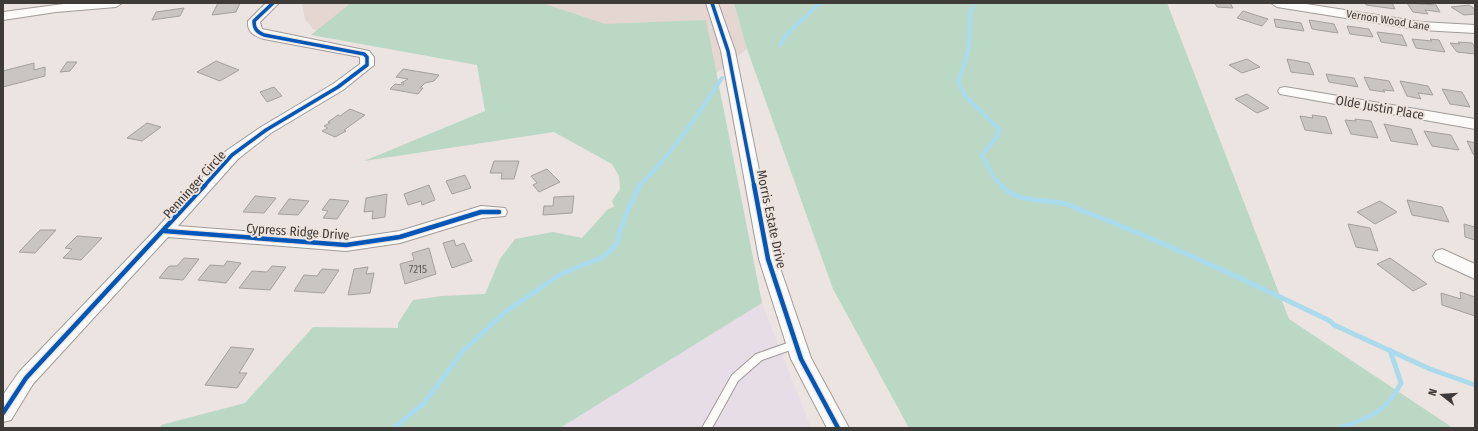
<svg xmlns="http://www.w3.org/2000/svg" width="1478" height="431" font-family="'Fira Sans Condensed',sans-serif">
<rect width="100%" height="100%" fill="#ebe4e1"/>
<path fill="#e4d6d0" d="M302 3H734L747 49 685 98 418 46 314 30 305 19Z"/>
<path fill="#e6dde7" d="M762 303 811 428H560Z"/>
<g fill="#bbd8c5">
<path d="M351 3H542L605 24 706 20 762 303 560 428H160L161 425 245 403 313 327 398 328V323L413 300 442 296 485 294 500 259 515 239 553 232 582 238 608 209 614 207 612 201 620 189 619 176 612 164 554 132 364 161 485 111 477 65 311 35Z"/>
<path d="M734 3H1167L1289 319 1453 428H909L833 289 747 49Z"/>
</g>
<g fill="none" stroke-linecap="round" stroke-linejoin="round">
<g stroke="#a9dbec" stroke-width="4">
<path d="M974 3 970 15 968 52 958 82 965 96 999 129 997 137 982 155 993 176 1002 186"/>
<path d="M780 45 786 35 820 3"/>
<path d="M639 186C672 154 697 116 722 78"/>
</g>
<g stroke="#a9dbec" stroke-width="5">
<path d="M1001 185C1017 204 1044 198 1066 204 1072 206 1078 208 1083 211 1167 243 1249 282 1330 321L1334 325 1430 369 1475 385"/>
<path d="M394 428 424 403 463 351 505 312 561 274 603 257 615 246 619 239V234L627 212 640 185"/>
<path d="M1339 428C1369 418 1386 413 1401 383L1390 350"/>
</g>
</g>
<g fill="#cac5c2" stroke="#a5a09d">
<path d="M218 3H240L236 12 212 15Z"/>
<path d="M1215 3H1230L1233 8 1217 7Z"/>
<path d="M1365 3H1392L1395 9 1366 5Z"/>
<path d="M1407 3 1436 5 1440 12 1425 10 1428 14 1413 12Z"/>
<path d="M1469 5 1475 9V14L1464 15 1451 7Z"/>
<path d="M184 8 180 16 152 20 156 12Z"/>
<path d="M1243 11 1268 19 1262 26 1237 18Z"/>
<path d="M1274 19 1301 23 1304 31 1276 27Z"/>
<path d="M1309 20 1334 24 1338 33 1312 29Z"/>
<path d="M1347 26 1369 29 1373 37 1350 34Z"/>
<path d="M1377 32 1402 35 1407 46 1381 42Z"/>
<path d="M1412 39 1432 41 1430 39 1439 40 1445 52 1416 48Z"/>
<path d="M1458 42 1472 43 1475 47V54L1457 52 1450 43 1460 44Z"/>
<path d="M1247 59 1260 67 1242 73 1229 65Z"/>
<path d="M1287 59 1309 63 1314 75 1291 72Z"/>
<path d="M216 61 239 70 220 81 197 72Z"/>
<path d="M67 62H77L70 71 60 72Z"/>
<path d="M34 63V70L45 67V76L3 87V71Z"/>
<path d="M403 69 439 75 434 81 425 83 420 88H423L418 94 390 89 395 84 403 85 404 83H401L408 79 396 77Z"/>
<path d="M1326 74 1354 78 1358 87 1329 82Z"/>
<path d="M1364 77 1389 81 1394 91 1383 90 1385 92 1370 90Z"/>
<path d="M1400 81 1428 86 1433 95 1418 93 1421 99 1407 96Z"/>
<path d="M274 87 282 96 267 102 260 92Z"/>
<path d="M1442 89 1462 92 1470 107 1450 104Z"/>
<path d="M1247 94 1269 108 1257 113 1235 99Z"/>
<path d="M350 109 365 115 344 130 346 131 335 137 322 131 328 128 324 126 330 123 328 122 338 115 340 116Z"/>
<path d="M1312 115 1326 117 1332 134 1305 130 1300 116 1313 118Z"/>
<path d="M1355 119 1371 121 1378 138 1351 134 1345 120 1356 121Z"/>
<path d="M147 123 161 127 142 141 127 138Z"/>
<path d="M1384 124 1411 129 1418 145 1391 141Z"/>
<path d="M1424 131 1451 135 1459 150 1432 146Z"/>
<path d="M1467 141 1475 143V155L1473 154Z"/>
<path d="M494 161H519L514 179H501L502 173H490Z"/>
<path d="M547 169 560 182 539 192 533 185 537 183 531 176Z"/>
<path d="M465 175 471 188 452 194 446 181Z"/>
<path d="M429 185 435 200 422 205 421 201 408 205 404 194Z"/>
<path d="M387 194 385 217 372 219 373 211 364 212 366 198Z"/>
<path d="M255 196 276 198 264 213 243 212Z"/>
<path d="M574 196 572 213 543 215 544 206H553L554 197Z"/>
<path d="M289 199 309 201 298 215 278 214Z"/>
<path d="M330 199 349 201 337 219 323 218 328 211 322 210Z"/>
<path d="M1407 200 1442 207 1449 222 1412 215Z"/>
<path d="M1380 201 1397 212 1375 224 1357 212Z"/>
<path d="M1348 224 1370 228 1378 251 1356 247Z"/>
<path d="M1464 224 1475 227V240L1465 237Z"/>
<path d="M40 230H56L35 253 19 252Z"/>
<path d="M77 236 102 238 81 260 63 258 72 249 65 248Z"/>
<path d="M454 240 456 246 464 243 472 261 452 268 443 243Z"/>
<path d="M429 248 436 274 405 284 400 264 414 260 412 253Z"/>
<path d="M184 258 199 259 183 280 159 278 169 266H177Z"/>
<path d="M1390 258 1427 284 1413 291 1377 264Z"/>
<path d="M227 261 241 263 226 283 198 280 210 265 224 266Z"/>
<path d="M272 266 286 267 270 290 239 288 252 271 267 272Z"/>
<path d="M368 267 366 274 374 273 370 293 348 295 354 269Z"/>
<path d="M322 269 339 270 324 293 294 291 304 275 317 276Z"/>
<path d="M1460 292 1475 297V316L1442 305 1441 293 1461 299Z"/>
<path d="M231 347 254 349 239 373H247L237 388 205 385Z"/>
</g>
<g fill="none" stroke-linecap="round" stroke-linejoin="round">
<defs>
<path id="lane" d="M796 340 799 341 801 344 799 347 762 360 738 381 712 428H702L732 375 756 354Z"/>
<g id="street">
<path d="M71 3H122L116 7 56 12 3 20V12Z"/>
<path d="M266 3H279L260 22 262 29 369 51 374 57V65L343 90 271 133 238 159 178 226 346 239 400 231 481 206 505 208 507 212 505 216 482 218 400 243 346 251 168 237 33 384 11 420 3 422V395L19 372 158 227 226 151 261 127 333 84 360 64V57L264 39C254 36 247 32 248 21Z"/>
<path d="M706 3H718L735 51 777 259 811 358 849 428H827L791 359 759 259 721 51Z"/>
<path d="M1271 3H1300L1421 22 1475 25V33L1421 30 1277 7Z"/>
<path d="M1285 87 1475 119V129L1280 94 1278 91 1280 88Z"/>
<path d="M1442 249 1475 264V279L1436 261 1433 256 1436 251Z"/>
</g>
</defs>
<use href="#lane" stroke="#a19b99" stroke-width="2"/>
<use href="#street" stroke="#a19b99" stroke-width="2"/>
<use href="#lane" fill="#fcfbfa" fill-rule="evenodd"/>
<use href="#street" fill="#fcfbfa" fill-rule="evenodd"/>
<defs>
<g id="cycleway-far1">
<path d="M712 3 728 51 754 186"/>
<path d="M204 186 232 155 266 130 338 87 367 65V57L364 54 264 35C257 32 254 29 254 21L273 3"/>
</g>
<g id="cycleway">
<path d="M754 185 768 259 801 359 838 428"/>
<path d="M164 231 346 245 400 237 481 212H499"/>
<path d="M3 413 26 378 205 185"/>
</g>
</defs>
<use href="#cycleway-far1" stroke="#efe3dd" stroke-width="5.5"/>
<use href="#cycleway" stroke="#efe3dd" stroke-width="7"/>
<use href="#cycleway-far1" stroke="#0057b8" stroke-width="3.5"/>
<use href="#cycleway" stroke="#0057b8" stroke-width="4.5"/>
</g>
<g text-anchor="middle" stroke-width="4" stroke-linejoin="round" paint-order="stroke">
<g font-size="11" fill="#3e3a37" stroke="#efe3dd">
<text transform="translate(1388 20) rotate(9)" y="4">Vernon Wood Lane</text>
</g>
<g font-size="11" fill="#615d5a">
<text x="418" y="273">7215</text>
</g>
<g font-size="13" fill="#3e3a37" stroke="#efe3dd">
<text transform="translate(1380 107) rotate(10)" y="5">Olde Justin Place</text>
<text transform="translate(194 184) rotate(-48)" y="5">Penninger Circle</text>
<text transform="translate(772 219) rotate(78)" y="5">Morris Estate Drive</text>
<text transform="translate(298 231) rotate(4)" y="5">Cypress Ridge Drive</text>
</g>
</g>
<rect width="1478" height="431" fill="none" stroke="#3e3a37" stroke-width="8"/>
<g transform="translate(1442 395) rotate(287)" stroke="#efe3dd" stroke-width="3" paint-order="stroke">
<path d="M0-3L7 15L0 10L-7 15Z" fill="#3e3a37"/>
<text y="-6" font-size="11" font-weight="bold" text-anchor="middle" fill="#3e3a37">N</text>
</g>
</svg>
